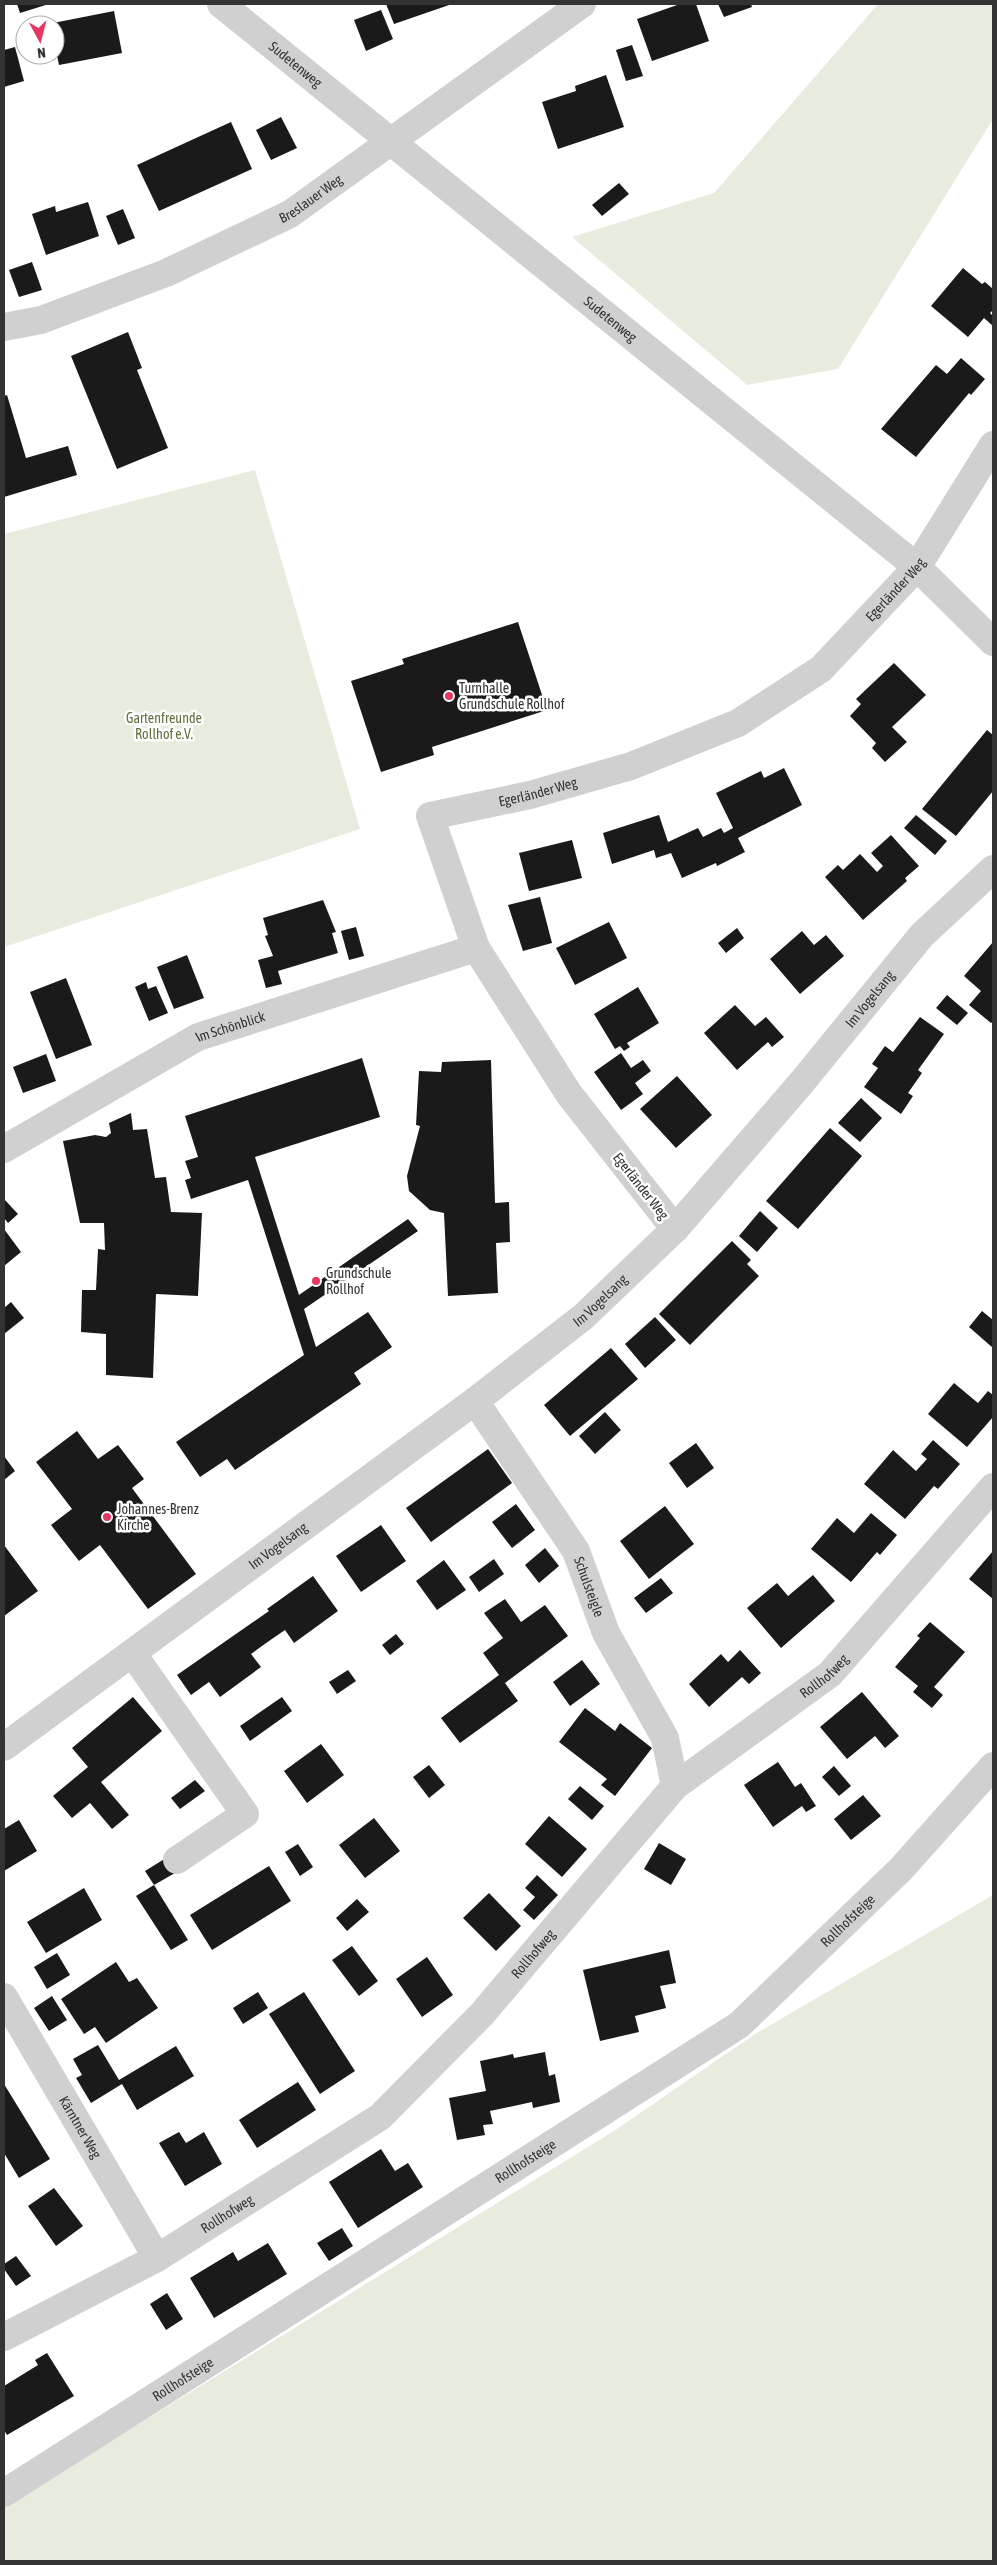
<svg xmlns="http://www.w3.org/2000/svg" width="997" height="2565" font-family="'Asap Condensed',sans-serif">
<rect width="100%" height="100%" fill="#fff"/>
<g fill="#e8ecde">
<path d="M878 4H993V119L838 369 747 385 572 237 714 193Z"/>
<path d="M255 470 360 829 4 947V534Z"/>
<path d="M993 1895V2561H4V2507L614 2131 755 2034Z"/>
</g>
<g fill="#1a1a1a">
<path d="M17 4H49L20 13Z"/>
<path d="M386 4H452L394 24Z"/>
<path d="M680 4H696L709 41 652 61 637 19Z"/>
<path d="M718 4H751L752 7 724 17Z"/>
<path d="M381 10 393 39 366 51 354 20Z"/>
<path d="M114 11 122 53 59 65 55 46V25L48 24Z"/>
<path d="M632 45 643 76 626 81 616 50Z"/>
<path d="M15 47 24 81 4 87V50Z"/>
<path d="M606 75 624 127 558 149 542 102 576 91 575 86Z"/>
<path d="M281 117 297 148 271 160 256 130Z"/>
<path d="M231 122 252 169 159 211 137 165Z"/>
<path d="M619 183 629 194 602 216 592 205Z"/>
<path d="M88 202 99 236 46 255 32 214 55 206 56 212Z"/>
<path d="M123 209 135 238 118 245 106 216Z"/>
<path d="M32 262 42 290 19 297 9 270Z"/>
<path d="M963 268 982 284 985 282 993 289V310L990 313 993 316V326L984 318 968 337 931 306Z"/>
<path d="M128 332 142 368 137 370 168 448 117 469 71 356Z"/>
<path d="M961 358 985 379 971 395 969 393 916 457 881 429 936 365 947 374Z"/>
<path d="M7 395 26 458 68 446 77 475 4 497V396Z"/>
<path d="M518 622 547 710 432 747 434 755 381 772 351 681 404 664 402 659Z"/>
<path d="M894 663 926 695 892 727 907 742 885 762 872 748 876 743 850 716 861 704 856 699Z"/>
<path d="M987 730 993 735V791L956 836 922 809Z"/>
<path d="M784 768 802 805 738 838 745 852 717 866 716 863 682 878 671 853 656 858 654 850 612 864 603 833 659 815 668 842 698 828 703 837 721 828 724 833 733 828 716 793 761 771 764 778Z"/>
<path d="M916 815 947 841 935 855 904 828Z"/>
<path d="M891 835 919 866 905 878 907 881 863 920 825 877 838 865 843 870 860 854 877 872 883 866 871 853Z"/>
<path d="M572 840 582 878 529 891 519 853Z"/>
<path d="M540 897 552 943 523 951 508 905Z"/>
<path d="M323 900 336 932 332 933 338 953 278 971 282 984 266 988 258 960 273 956 265 936 268 935 263 918Z"/>
<path d="M609 922 627 958 575 985 556 948Z"/>
<path d="M356 927 364 956 349 960 341 931Z"/>
<path d="M737 928 744 938 726 953 718 943Z"/>
<path d="M802 931 814 945 826 935 844 956 800 994 770 959Z"/>
<path d="M993 942V1021L991 1023 969 1005 981 991 964 976Z"/>
<path d="M187 955 204 998 174 1009 157 967Z"/>
<path d="M66 978 92 1045 56 1059 30 992Z"/>
<path d="M146 982 148 989 156 986 168 1013 149 1021 135 987Z"/>
<path d="M638 987 659 1023 627 1043 630 1047 624 1051 620 1046 615 1049 594 1014Z"/>
<path d="M947 995 968 1013 957 1025 936 1008Z"/>
<path d="M735 1005 755 1026 766 1017 784 1037 772 1047 768 1042 737 1070 704 1033Z"/>
<path d="M920 1017 944 1034 918 1070 922 1073 908 1093 913 1096 901 1114 864 1087 878 1068 872 1064 885 1046 893 1052Z"/>
<path d="M621 1053 631 1068 643 1060 651 1071 635 1083 643 1094 621 1110 594 1072Z"/>
<path d="M46 1054 56 1081 23 1093 13 1067Z"/>
<path d="M362 1058 380 1117 255 1157 299 1295 408 1219 418 1231 304 1309 316 1347 368 1312 392 1347 354 1373 361 1384 235 1470 227 1459 200 1477 176 1442 304 1355 248 1180 191 1199 185 1180 191 1178 185 1161 198 1157 185 1116Z"/>
<path d="M491 1060 495 1203 509 1202 510 1242 496 1243 498 1293 448 1296 444 1213 430 1210 409 1191 407 1176 420 1126 416 1125 419 1071 441 1072 442 1062Z"/>
<path d="M677 1076 712 1115 676 1148 640 1109Z"/>
<path d="M861 1098 882 1118 860 1142 838 1123Z"/>
<path d="M131 1113 133 1130 147 1129 155 1178 166 1177 171 1212 202 1213 198 1296 156 1294 153 1378 106 1375V1334L81 1332 82 1290H96L98 1249 105 1250 104 1223H80L63 1141 95 1135 106 1137 111 1133 109 1123Z"/>
<path d="M830 1128 862 1156 798 1229 766 1201Z"/>
<path d="M4 1199 18 1214 8 1223 4 1218Z"/>
<path d="M760 1211 778 1228 757 1252 739 1236Z"/>
<path d="M4 1229 21 1252 4 1266Z"/>
<path d="M732 1241 751 1260 747 1264 759 1276 690 1345 659 1314Z"/>
<path d="M11 1302 24 1318 4 1334V1308Z"/>
<path d="M982 1311 993 1320V1348L969 1327Z"/>
<path d="M655 1317 676 1340 645 1368 625 1344Z"/>
<path d="M611 1348 638 1379 570 1436 544 1405Z"/>
<path d="M954 1383 978 1403 988 1391 993 1395V1417L967 1447 928 1414Z"/>
<path d="M605 1412 621 1430 595 1454 579 1436Z"/>
<path d="M77 1431 98 1459 118 1445 144 1479 132 1488 196 1574 148 1609 100 1545 79 1561 51 1525 72 1509 36 1462Z"/>
<path d="M933 1440 960 1464 938 1489 934 1486 905 1519 864 1484 893 1450 916 1471 927 1459 921 1454Z"/>
<path d="M696 1443 714 1468 687 1488 669 1463Z"/>
<path d="M488 1449 512 1483 431 1542 406 1508Z"/>
<path d="M4 1456 15 1471 4 1480Z"/>
<path d="M516 1504 535 1530 512 1548 492 1522Z"/>
<path d="M665 1506 694 1544 649 1579 620 1541Z"/>
<path d="M871 1513 897 1535 880 1555 877 1552 851 1582 811 1549 837 1518 854 1533Z"/>
<path d="M381 1525 406 1561 361 1592 336 1556Z"/>
<path d="M4 1545 38 1591 4 1616Z"/>
<path d="M545 1548 559 1566 539 1583 525 1565Z"/>
<path d="M993 1551V1599L969 1579Z"/>
<path d="M494 1559 504 1574 479 1592 469 1577Z"/>
<path d="M444 1560 466 1590 437 1610 416 1581Z"/>
<path d="M813 1575 835 1601 781 1648 747 1608 777 1583 788 1596Z"/>
<path d="M313 1576 338 1611 294 1643 285 1630 269 1641 251 1654 261 1667 220 1697 209 1682 191 1695 177 1675 269 1611 267 1609Z"/>
<path d="M661 1578 673 1593 646 1613 634 1598Z"/>
<path d="M505 1599 521 1622 545 1605 568 1636 505 1683 518 1701 460 1743 441 1718 499 1675 483 1653 503 1638 484 1613Z"/>
<path d="M930 1622 965 1652 934 1687 943 1695 932 1708 913 1692 918 1686 895 1667 920 1638 917 1636Z"/>
<path d="M396 1634 404 1644 390 1655 382 1645Z"/>
<path d="M740 1650 761 1673 749 1684 742 1677 709 1707 689 1684 721 1654 728 1662Z"/>
<path d="M582 1660 600 1684 570 1706 553 1682Z"/>
<path d="M348 1670 356 1681 337 1694 329 1682Z"/>
<path d="M862 1692 899 1736 885 1748 875 1736 847 1759 820 1727Z"/>
<path d="M133 1697 162 1731 101 1782 129 1815 112 1829 90 1803 72 1818 53 1796 88 1767 72 1748Z"/>
<path d="M282 1697 292 1711 250 1741 240 1726Z"/>
<path d="M585 1708 615 1731 620 1723 652 1748 615 1796 601 1785 607 1779 559 1742Z"/>
<path d="M321 1744 344 1775 307 1803 284 1771Z"/>
<path d="M778 1762 795 1787 801 1783 816 1806 806 1812 802 1806 773 1827 744 1785Z"/>
<path d="M429 1765 445 1785 429 1798 413 1777Z"/>
<path d="M834 1766 851 1786 839 1796 822 1777Z"/>
<path d="M195 1780 205 1791 180 1809 171 1798Z"/>
<path d="M580 1786 604 1806 592 1820 568 1799Z"/>
<path d="M863 1795 881 1816 851 1840 834 1819Z"/>
<path d="M549 1816 587 1849 562 1877 525 1844Z"/>
<path d="M374 1818 400 1851 365 1878 339 1845Z"/>
<path d="M19 1820 37 1851 4 1871V1829Z"/>
<path d="M659 1843 686 1859 671 1885 644 1869Z"/>
<path d="M298 1844 313 1867 300 1876 285 1852Z"/>
<path d="M166 1858 175 1873 154 1885 145 1871Z"/>
<path d="M269 1866 291 1901 212 1950 190 1915Z"/>
<path d="M537 1875 558 1895 534 1920 523 1910 535 1897 525 1888Z"/>
<path d="M154 1885 188 1940 171 1950 136 1896Z"/>
<path d="M84 1888 102 1920 46 1953 27 1922Z"/>
<path d="M489 1893 521 1926 496 1951 463 1918Z"/>
<path d="M357 1899 369 1912 347 1931 336 1918Z"/>
<path d="M352 1946 378 1981 359 1996 332 1960Z"/>
<path d="M669 1950 676 1983 660 1986 666 2008 635 2016 639 2032 600 2041 583 1970Z"/>
<path d="M57 1953 70 1975 47 1989 34 1967Z"/>
<path d="M427 1957 453 1995 422 2017 396 1979Z"/>
<path d="M116 1962 129 1982 137 1978 158 2008 106 2043 95 2027 84 2034 61 1999Z"/>
<path d="M258 1992 268 2008 243 2024 233 2008Z"/>
<path d="M304 1992 355 2071 320 2094 269 2014Z"/>
<path d="M52 1996 67 2020 49 2031 34 2008Z"/>
<path d="M98 2045 119 2080 176 2046 194 2076 137 2110 122 2084 91 2103 76 2078 82 2075 73 2059Z"/>
<path d="M545 2052 549 2076 555 2074 560 2102 533 2108 532 2102 490 2111 493 2124 483 2125 485 2135 457 2140 449 2098 486 2091 480 2061 513 2054 514 2058Z"/>
<path d="M298 2082 316 2110 257 2148 239 2120Z"/>
<path d="M4 2084 50 2159 19 2178 4 2153Z"/>
<path d="M179 2132 186 2143 204 2132 222 2164 185 2186 159 2143Z"/>
<path d="M381 2149 395 2171 408 2163 423 2187 358 2228 329 2182Z"/>
<path d="M54 2188 83 2226 56 2246 28 2206Z"/>
<path d="M342 2228 353 2246 329 2261 317 2243Z"/>
<path d="M268 2243 287 2274 214 2318 190 2278 233 2252 238 2261Z"/>
<path d="M16 2256 31 2276 16 2286 4 2269V2264Z"/>
<path d="M167 2293 183 2319 166 2330 150 2304Z"/>
<path d="M47 2353 74 2396 7 2435 4 2430V2386L38 2365 35 2360Z"/>
</g>
<g fill="none" stroke-linecap="round" stroke-linejoin="round">
<g stroke="#d0d0d0" stroke-width="28">
<path id="s1" d="M221 4 917 567 993 642"/>
<path id="s2" d="M4 327 41 320 166 273 290 214 582 4"/>
<path id="s3" d="M4 1149 198 1037 476 948"/>
<path id="s4" d="M675 1229 569 1094 476 948 430 816 530 795 631 766 738 723 821 669 917 567 993 445"/>
<path id="s5" d="M475 1401 576 1551 606 1633 665 1738 675 1786"/>
<path d="M133 1654 245 1814 177 1860"/>
<path id="s6" d="M4 1747 475 1401 583 1317 675 1229 802 1082 922 935 993 869"/>
<path id="s7" d="M4 1997 157 2258"/>
<path id="s8" d="M4 2337 157 2258 380 2117 482 2014 675 1786 830 1674 993 1487"/>
<path id="s9" d="M4 2493 739 2025 901 1869 993 1766"/>
</g>
</g>
<g fill="#e83662" stroke="#fff" stroke-width="2">
<circle cx="449" cy="696" r="5"/>
<circle cx="316" cy="1281" r="5"/>
<circle cx="107" cy="1517" r="5"/>
</g>
<g text-anchor="middle" stroke-width="5" stroke-linejoin="round" paint-order="stroke">
<g font-size="14" fill="#333" stroke="#fff">
<text dy="5" stroke="none"><textPath href="#s1" startOffset="96">Sudetenweg</textPath></text>
<text dy="5" stroke="none"><textPath href="#s2" startOffset="334">Breslauer Weg</textPath></text>
<text dy="5" stroke="none"><textPath href="#s1" startOffset="501">Sudetenweg</textPath></text>
<text dy="5" stroke="none"><textPath href="#s4" startOffset="1015">Egerländer Weg</textPath></text>
<text dy="5" stroke="none"><textPath href="#s4" startOffset="595">Egerländer Weg</textPath></text>
<text dy="5" stroke="none"><textPath href="#s6" startOffset="1150">Im Vogelsang</textPath></text>
<text dy="5" stroke="none"><textPath href="#s3" startOffset="258">Im Schönblick</textPath></text>
<text transform="translate(641 1186) rotate(52)" y="5">Egerländer Weg</text>
<text dy="5" stroke="none"><textPath href="#s6" startOffset="745">Im Vogelsang</textPath></text>
<text dy="5" stroke="none"><textPath href="#s6" startOffset="340">Im Vogelsang</textPath></text>
<text dy="5" stroke="none"><textPath href="#s5" startOffset="219">Schulsteigle</textPath></text>
<text dy="5" stroke="none"><textPath href="#s8" startOffset="1065">Rollhofweg</textPath></text>
<text dy="5" stroke="none"><textPath href="#s9" startOffset="1022">Rollhofsteige</textPath></text>
<text dy="5" stroke="none"><textPath href="#s8" startOffset="660">Rollhofweg</textPath></text>
<text dy="5" stroke="none"><textPath href="#s7" startOffset="151">Kärntner Weg</textPath></text>
<text dy="5" stroke="none"><textPath href="#s9" startOffset="618">Rollhofsteige</textPath></text>
<text dy="5" stroke="none"><textPath href="#s8" startOffset="255">Rollhofweg</textPath></text>
<text dy="5" stroke="none"><textPath href="#s9" startOffset="212">Rollhofsteige</textPath></text>
</g>
<g font-size="14" fill="#333" stroke="#fff" text-anchor="start">
<text x="459" y="693">Turnhalle<tspan x="459" dy="16">Grundschule Rollhof</tspan></text>
<text x="326" y="1278">Grundschule<tspan x="326" dy="16">Rollhof</tspan></text>
<text x="117" y="1514">Johannes-Brenz<tspan x="117" dy="16">Kirche</tspan></text>
</g>
<g font-size="14" fill="#5e703e" stroke="#fff">
<text x="164" y="723">Gartenfreunde<tspan x="164" dy="16">Rollhof e.V.</tspan></text>
</g>
</g>
<rect width="997" height="2565" fill="none" stroke="#333333" stroke-width="10"/>
<g transform="translate(40 40) rotate(173)"><circle r="24" fill="#ffffff" stroke="#adadad"/>
<path d="M0-4L9 19L0 12L-9 19Z" fill="#e83662"/>
<text y="-8" font-size="14" font-weight="bold" text-anchor="middle" fill="#333333">N</text>
</g>
</svg>
